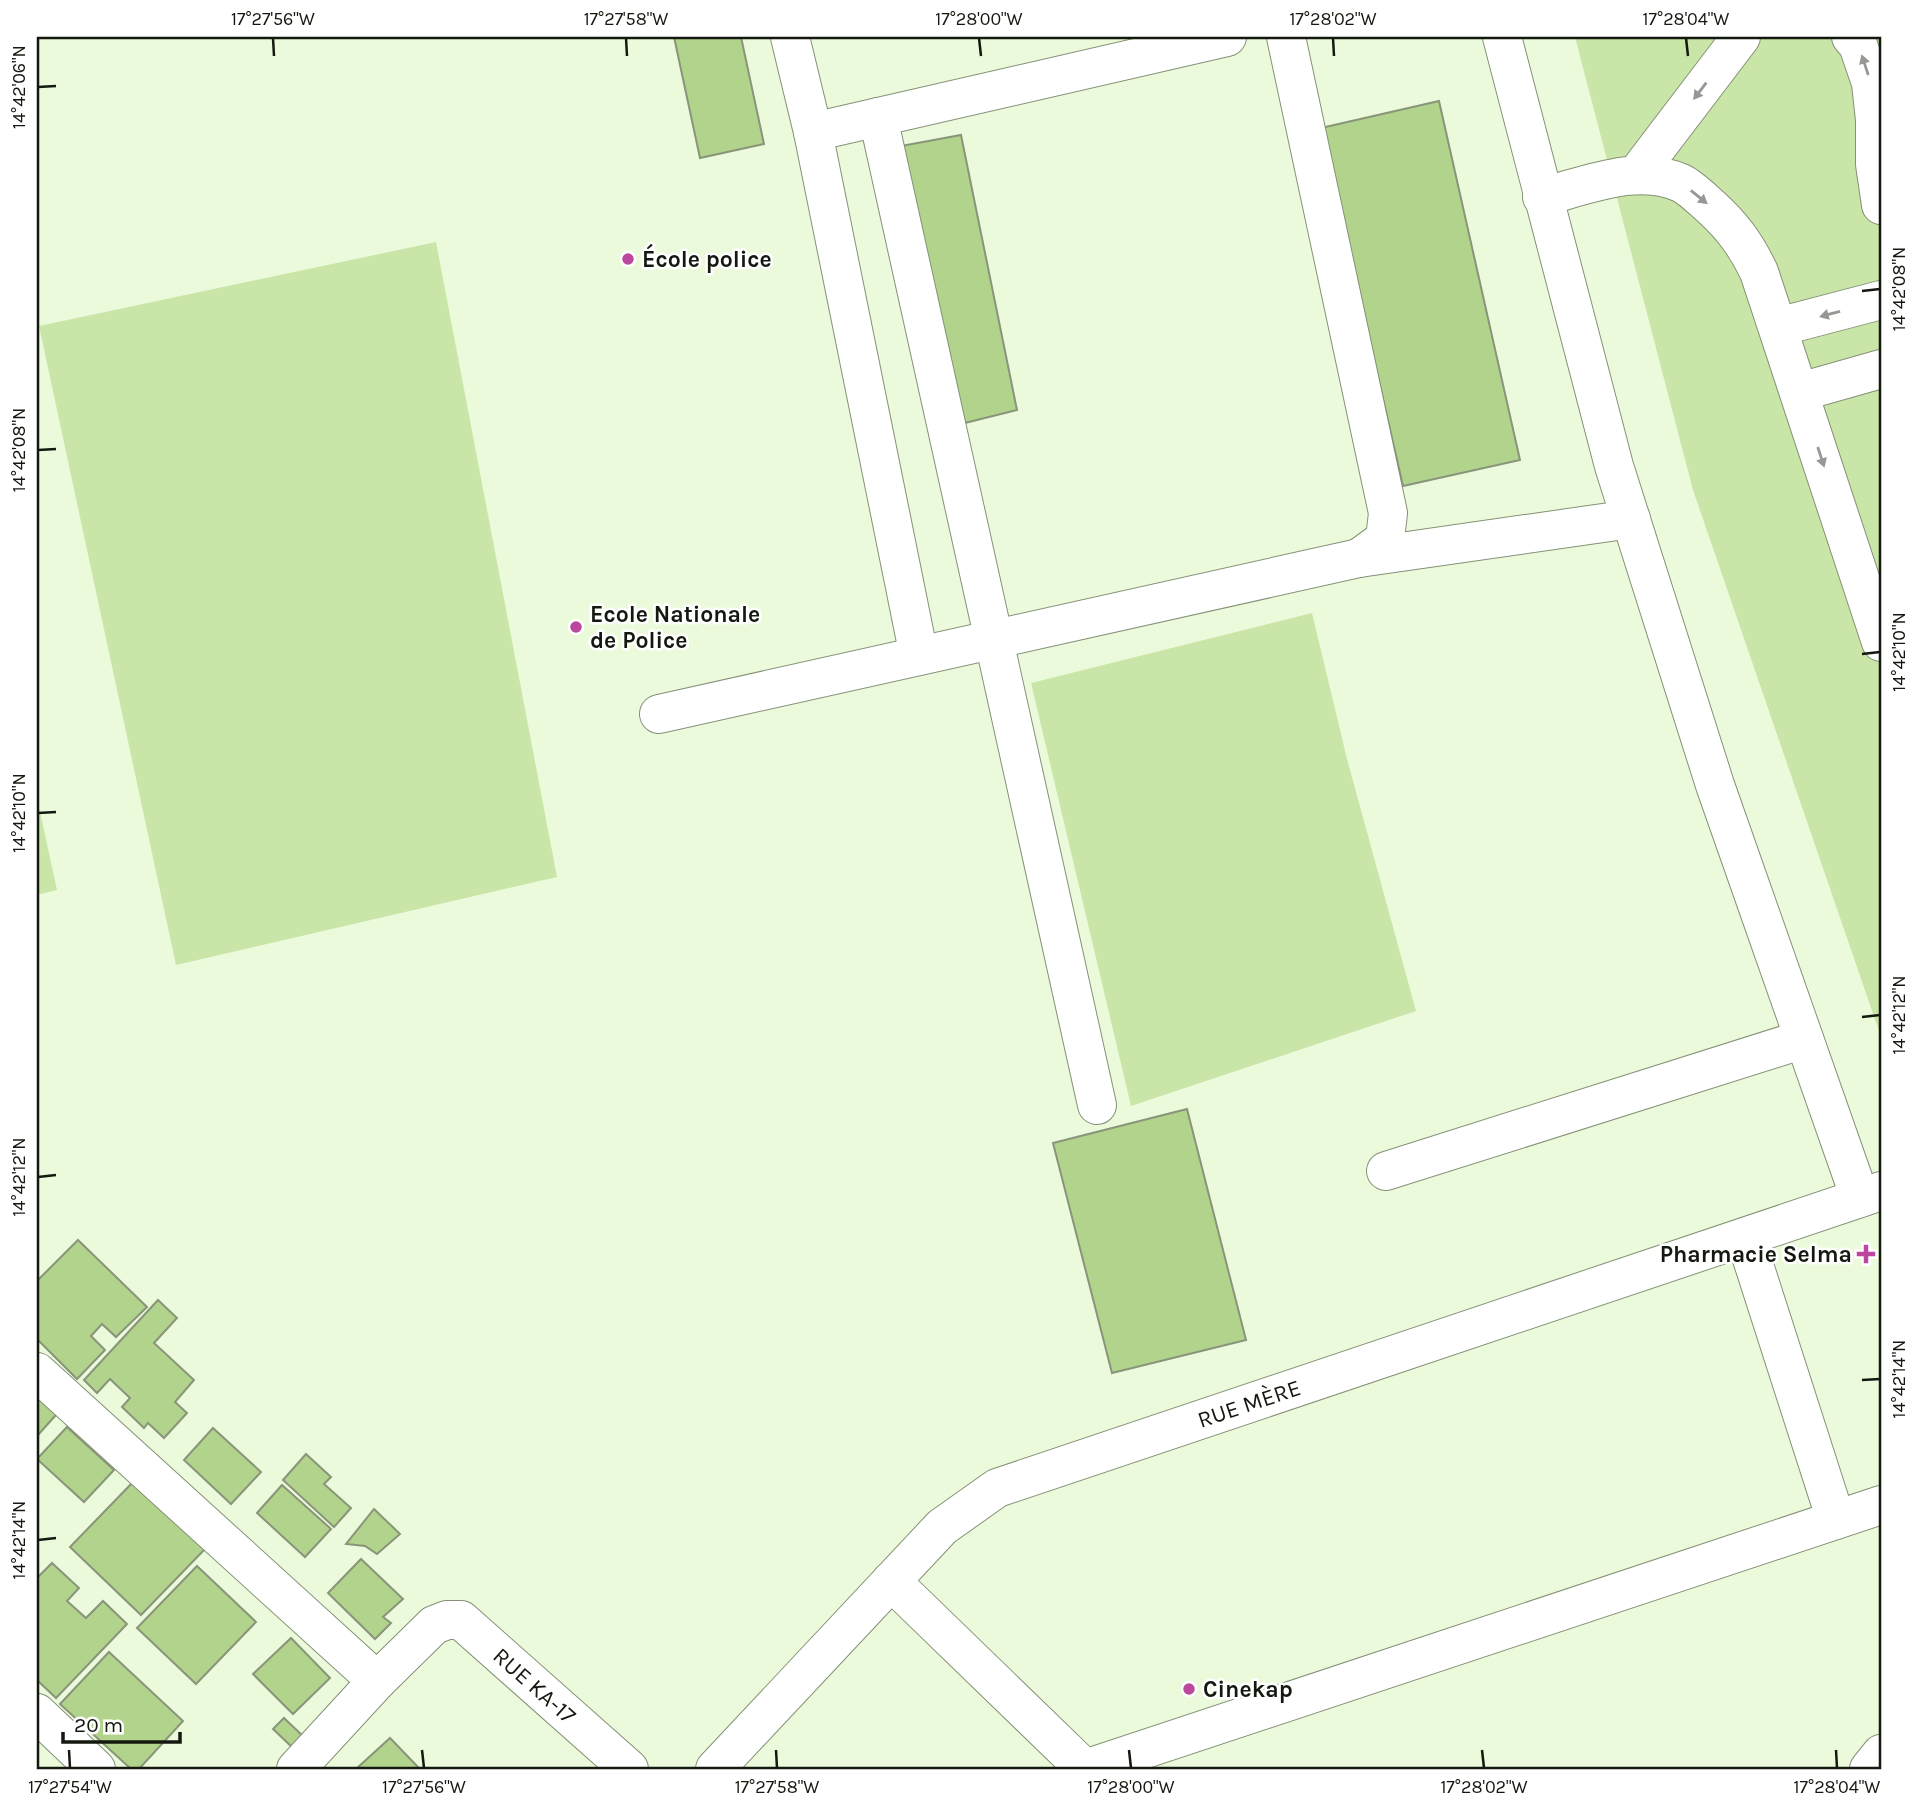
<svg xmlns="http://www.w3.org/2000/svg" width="1918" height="1806" font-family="Karla,sans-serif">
<rect width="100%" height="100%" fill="#ecfadc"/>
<g fill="#c9e6a8">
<path d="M1575 37H1881V1037L1693 490Z"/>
<path d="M436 242 557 877 176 965 39 326Z"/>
<path d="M1312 613 1347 759 1416 1011 1131 1106 1031 683Z"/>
<path d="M37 798 57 890 37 895Z"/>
</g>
<g fill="#b2d38b" stroke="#88957a" stroke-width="2">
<path d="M674 37H741L764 144 700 158Z"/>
<path d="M1439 101 1520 460 1403 486 1321 128Z"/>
<path d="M961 135 1017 410 957 425 901 146Z"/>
<path d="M1187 1109 1246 1340 1112 1373 1053 1143Z"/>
<path d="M78 1240 147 1307 116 1337 102 1324 91 1336 105 1350 77 1379 37 1339V1281Z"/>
<path d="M158 1300 177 1318 154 1343 194 1380 175 1402 187 1413 164 1438 148 1423 144 1428 122 1407 130 1398 110 1379 97 1393 84 1380Z"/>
<path d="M37 1384 63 1407 38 1435 37 1434Z"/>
<path d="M67 1427 114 1470 84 1502 37 1459Z"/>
<path d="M213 1428 261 1472 231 1504 184 1460Z"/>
<path d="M306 1454 331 1477 324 1484 351 1508 334 1527 283 1480Z"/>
<path d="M134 1481 205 1549 141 1615 70 1547Z"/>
<path d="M282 1485 331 1529 305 1557 257 1513Z"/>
<path d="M374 1509 400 1534 377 1554 365 1546 346 1544Z"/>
<path d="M361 1559 403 1599 383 1617 391 1623 375 1639 328 1593Z"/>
<path d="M52 1563 79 1588 67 1601 86 1618 103 1601 127 1624 56 1698 37 1680V1578Z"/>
<path d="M197 1566 256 1622 196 1684 137 1628Z"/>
<path d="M291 1638 330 1678 293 1714 253 1674Z"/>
<path d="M109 1652 183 1721 139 1769H131L60 1704Z"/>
<path d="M284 1718 305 1738 294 1749 273 1729Z"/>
<path d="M390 1738 418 1767 416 1769H356Z"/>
</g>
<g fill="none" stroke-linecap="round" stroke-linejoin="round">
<defs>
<g id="minor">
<path d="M790 37 813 132 919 656"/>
<path d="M1286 37 1388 513 1385 539 1359 558"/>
<path d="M1502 37 1614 466 1715 785 1860 1198"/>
<path d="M1851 37 1858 45 1871 83 1875 120V164L1881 205"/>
<path d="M878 117 1097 1105"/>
<path d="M813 132 1227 37"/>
<path d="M1636 175 1741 37"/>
<path d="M1542 197C1585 186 1638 163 1681 183 1691 188 1702 199 1711 207 1733 227 1746 245 1759 272L1881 642"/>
<path d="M1778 327 1881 300"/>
<path d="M1800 392 1881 369"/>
<path d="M659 714 1359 558 1631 519"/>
<path d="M1386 1171 1804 1039"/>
<path d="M1745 1237 1836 1520"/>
<path d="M37 1372 377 1681"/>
<path d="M891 1581 1085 1769"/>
<path d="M37 1713 96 1769"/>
<path id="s1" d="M296 1769 377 1681 434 1625 447 1620H461L629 1769"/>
<path id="s2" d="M715 1769 942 1527 997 1488 1881 1191"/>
<path d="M1085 1769 1881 1505"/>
<path d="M1869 1769 1881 1754"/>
</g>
</defs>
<use href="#minor" stroke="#849176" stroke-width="40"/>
<use href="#minor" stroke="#fff" stroke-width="38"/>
</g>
<defs><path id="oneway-solid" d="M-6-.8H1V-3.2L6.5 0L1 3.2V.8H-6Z" transform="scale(1.75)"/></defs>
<g fill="#959893">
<use href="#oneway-solid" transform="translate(1865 65) rotate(-108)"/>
<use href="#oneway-solid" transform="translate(1700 91) rotate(127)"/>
<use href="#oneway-solid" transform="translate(1699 197) rotate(39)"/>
<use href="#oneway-solid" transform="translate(1830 314) rotate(165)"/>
<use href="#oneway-solid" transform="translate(1821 457) rotate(72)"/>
</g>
<path fill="none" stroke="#14190f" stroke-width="2.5" d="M273 38 274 56M626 38 627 56M979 38 981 56M1333 38 1334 56M1686 38 1688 56M38 87 56 86M1862 291 1880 289M38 450 56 449M1862 654 1880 652M38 813 56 812M1862 1017 1880 1015M38 1177 56 1175M1862 1380 1880 1379M38 1540 56 1538M69 1750 70 1768M422 1750 424 1768M776 1750 777 1768M1129 1750 1131 1768M1482 1750 1484 1768M1836 1750 1837 1768"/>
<g fill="#bb479f" stroke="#fff" stroke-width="2.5">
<circle cx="628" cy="259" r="7"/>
<circle cx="576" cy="627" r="7"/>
<path d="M1862.5 1243.5h7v7h7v7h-7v7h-7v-7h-7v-7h7z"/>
<circle cx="1189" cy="1689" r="7"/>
</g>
<g text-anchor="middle" stroke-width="5" stroke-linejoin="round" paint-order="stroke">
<g font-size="23" font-weight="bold" fill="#14190f" stroke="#fff" text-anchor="start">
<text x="642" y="267">École police</text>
<text x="590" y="622">Ecole Nationale<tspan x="590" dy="26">de Police</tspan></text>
<text x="1852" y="1262" text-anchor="end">Pharmacie Selma</text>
<text x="1203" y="1697">Cinekap</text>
</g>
<g font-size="23" fill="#14190f" stroke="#fff">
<text dy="8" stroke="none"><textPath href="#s2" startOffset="665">RUE MÈRE</textPath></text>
<text dy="8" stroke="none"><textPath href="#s1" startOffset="326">RUE KA-17</textPath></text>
</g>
</g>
<rect width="1918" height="1806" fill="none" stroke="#ffffff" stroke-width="77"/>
<path d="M63 1732v10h117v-10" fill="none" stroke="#14190f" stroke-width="3.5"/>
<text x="74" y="1732" font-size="21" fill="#14190f" stroke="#ffffff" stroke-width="5" paint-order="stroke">20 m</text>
<rect x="38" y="38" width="1842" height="1730" fill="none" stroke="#14190f" stroke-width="2.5"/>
<g font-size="18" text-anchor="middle" fill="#14190f">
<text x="273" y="25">17°27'56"W</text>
<text x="626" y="25">17°27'58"W</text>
<text x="979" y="25">17°28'00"W</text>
<text x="1333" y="25">17°28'02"W</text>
<text x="1686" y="25">17°28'04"W</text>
<text transform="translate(19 87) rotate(-90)" y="6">14°42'06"N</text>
<text transform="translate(1899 289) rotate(-90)" y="6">14°42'08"N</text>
<text transform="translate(19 450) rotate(-90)" y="6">14°42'08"N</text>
<text transform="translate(1899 652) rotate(-90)" y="6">14°42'10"N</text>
<text transform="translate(19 813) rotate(-90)" y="6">14°42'10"N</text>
<text transform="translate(1899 1015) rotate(-90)" y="6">14°42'12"N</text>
<text transform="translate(19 1177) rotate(-90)" y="6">14°42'12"N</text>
<text transform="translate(1899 1379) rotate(-90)" y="6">14°42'14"N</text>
<text transform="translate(19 1540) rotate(-90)" y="6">14°42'14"N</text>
<text x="70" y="1793">17°27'54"W</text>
<text x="424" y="1793">17°27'56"W</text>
<text x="777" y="1793">17°27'58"W</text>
<text x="1131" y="1793">17°28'00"W</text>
<text x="1484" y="1793">17°28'02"W</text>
<text x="1837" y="1793">17°28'04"W</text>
</g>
</svg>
